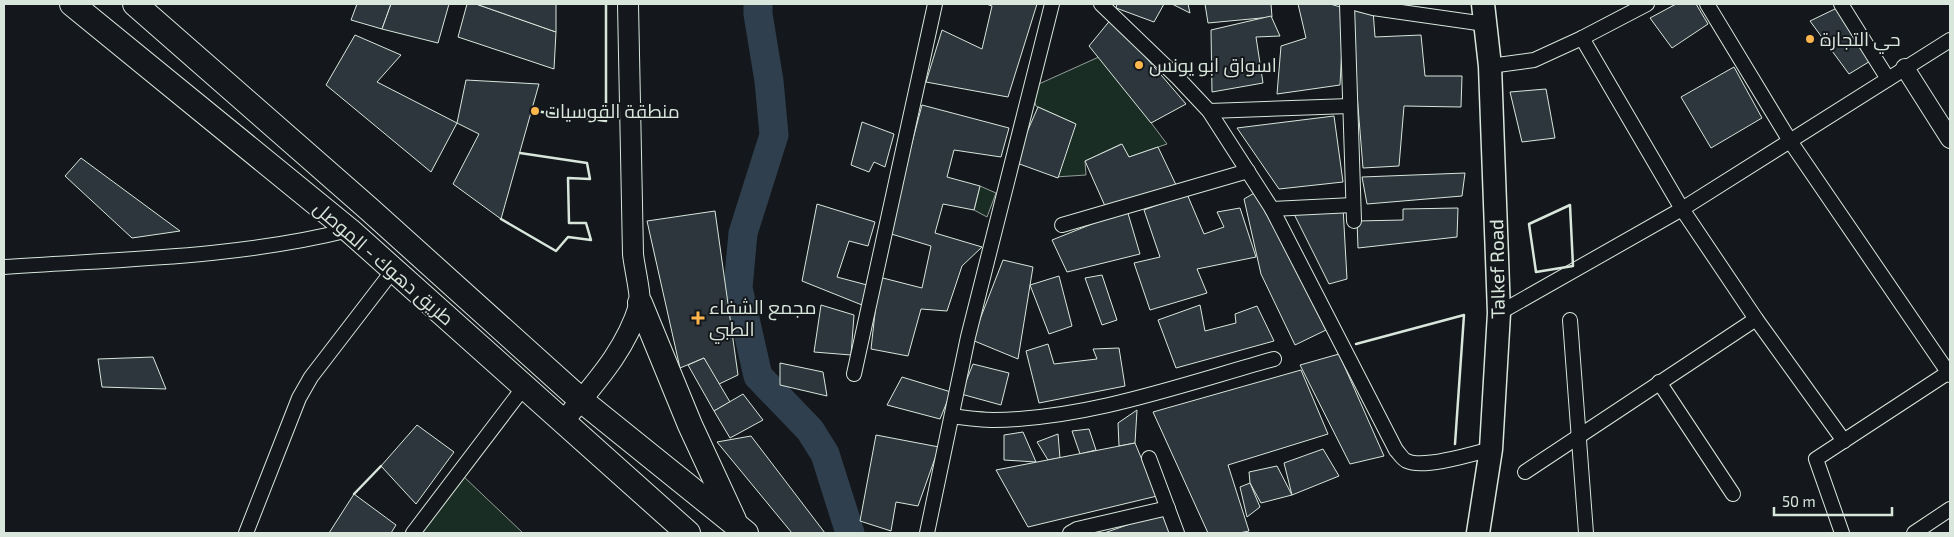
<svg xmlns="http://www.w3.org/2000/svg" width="1954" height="537" font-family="'Exo 2',Cairo,sans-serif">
<rect width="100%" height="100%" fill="#14181c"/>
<g fill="#1a2d24" stroke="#939e99">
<path d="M1101 56 1167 144 1129 157 1121 144 1085 161 1086 175 1055 177 1074 123 1036 106 1030 88Z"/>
<path d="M980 186 996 193 987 217 974 210Z"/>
<path d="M463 476 523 533H422Z"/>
</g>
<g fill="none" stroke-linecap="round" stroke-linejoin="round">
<path stroke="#2f3f4d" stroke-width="29" d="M758 4V14L769 81 774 135 743 233 738 288 758 376 810 430 825 454 850 533"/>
</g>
<g fill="#2c363c" stroke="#d8e6dc">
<path d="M357 4H391L382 29 351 20Z"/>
<path d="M391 4H449L438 43 382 29Z"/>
<path d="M467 4H476L556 32 554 69 458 37Z"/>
<path d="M476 4H556V32Z"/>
<path d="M986 4H1037L1008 97 926 82 942 30 982 49 992 6Z"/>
<path d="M1117 4H1164L1154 22 1116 8Z"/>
<path d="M1172 4H1188L1190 13Z"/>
<path d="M1205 4H1271L1272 17 1208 23Z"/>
<path d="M1298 4H1330L1344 8 1340 85 1277 94 1281 46 1306 38Z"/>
<path d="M1676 4H1696L1708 24 1672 48 1650 18Z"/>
<path d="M1839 7 1872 60 1849 74 1810 21Z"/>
<path d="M1350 8 1373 10 1375 37 1421 35 1425 76H1462L1461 107 1404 106 1399 166 1363 168Z"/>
<path d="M1271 16 1280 36 1256 37 1263 83 1212 92 1211 30Z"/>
<path d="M1112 18 1186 104 1151 123 1089 46Z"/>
<path d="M355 35 401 55 377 82 457 123 431 172 326 85Z"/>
<path d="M1734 67 1762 118 1711 148 1681 97Z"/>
<path d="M466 80 539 84 501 219 453 184 479 134 457 123Z"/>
<path d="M1546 89 1555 138 1522 142 1510 92Z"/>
<path d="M922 105 1009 128 1001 157 954 150 947 177 980 186 974 210 943 204 935 233 982 247 962 266 947 311 921 309 908 356 871 349 879 277 922 288 931 246 888 233Z"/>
<path d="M1038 107 1076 124 1058 178 1014 162Z"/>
<path d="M1334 116 1343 182 1279 189 1237 128Z"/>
<path d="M862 122 894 134 885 167 874 162 869 172 851 165Z"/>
<path d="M1122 144 1129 157 1158 147 1177 187 1105 206 1085 161Z"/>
<path d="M81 158 180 231 132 238 65 176Z"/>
<path d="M1465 173 1462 196 1367 204 1362 177Z"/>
<path d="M1256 192 1326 330 1295 345 1261 274 1244 199Z"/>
<path d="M1187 194 1204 234 1224 227 1217 212 1240 208 1256 257 1197 269 1207 293 1150 310 1134 263 1160 257 1144 210Z"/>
<path d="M817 204 875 222 868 246 849 241 837 277 867 285 862 305 802 281Z"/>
<path d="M1343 207 1347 279 1329 284 1292 210Z"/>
<path d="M1458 208 1457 237 1358 248 1357 221 1403 220V209Z"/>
<path d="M1127 210 1140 254 1067 272 1052 240Z"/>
<path d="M715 211 738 375 717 385 704 358 680 368 647 221Z"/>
<path d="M1003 260 1033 267 1018 359 972 340Z"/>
<path d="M1102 275 1117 320 1102 325 1085 278Z"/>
<path d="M1059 276 1072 326 1049 334 1030 285Z"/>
<path d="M821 305 854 315 851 355 814 352Z"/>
<path d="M1200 305 1205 331 1236 323 1235 314 1257 306 1274 341 1176 368 1158 320Z"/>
<path d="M1048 344 1054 364 1097 359 1093 349 1119 348 1125 386 1039 403 1026 351Z"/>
<path d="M1339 354 1384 456 1350 464 1300 365Z"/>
<path d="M153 357 166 389 102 387 98 359Z"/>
<path d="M704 358 730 402 714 411 688 365Z"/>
<path d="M780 363 823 372 827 396 780 385Z"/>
<path d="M973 364 1009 373 1001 405 961 394Z"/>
<path d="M1301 370 1328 434 1228 465 1249 531 1239 533H1208L1153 412Z"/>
<path d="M902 377 951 392 940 419 887 405Z"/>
<path d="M743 394 763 420 730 438 714 411Z"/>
<path d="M1137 410 1135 443 1119 446 1118 423Z"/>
<path d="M417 425 454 452 416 504 381 466Z"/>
<path d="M1089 429 1096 450 1080 454 1072 431Z"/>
<path d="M1023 432 1036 462 1004 460V435Z"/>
<path d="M1058 434 1060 458 1048 460 1037 442Z"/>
<path d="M876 435 939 447 918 506 896 502 891 531 860 521Z"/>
<path d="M751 436 825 533H792L717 442Z"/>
<path d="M1135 443 1157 496 1028 527 996 470Z"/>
<path d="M1323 449 1339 476 1292 495 1284 463Z"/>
<path d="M1277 466 1292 495 1261 503 1250 483 1249 472Z"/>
<path d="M1250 483 1260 507 1247 517 1240 487Z"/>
<path d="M354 494 396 525 391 533H329Z"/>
<path d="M1165 512 1171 533H1104Z"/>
</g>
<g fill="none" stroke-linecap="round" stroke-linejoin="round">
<defs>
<g id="minor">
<path d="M1101 4 1178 78 1209 111 1272 209 1396 450C1399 453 1403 460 1407 461 1424 469 1472 454 1491 449"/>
<path d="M1347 4 1354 221"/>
<path d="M1358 4 1373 8 1485 24"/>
<path d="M1707 4 1790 141 1950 375"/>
<path d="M1841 4 1888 79"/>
<path d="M1582 38 1682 209 1756 319 1844 441"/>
<path d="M1490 66 1534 60 1582 38 1647 4"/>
<path d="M1209 111 1350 106"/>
<path d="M1272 209 1353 205"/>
<path d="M1062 225 1248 171"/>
<path d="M4 267C119 259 237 258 349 230"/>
<path d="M1499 313 1682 209 1950 40"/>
<path d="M1570 320 1586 533"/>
<path d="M854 374 935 4"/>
<path d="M1659 382 1733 494"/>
<path d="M952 416C966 418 981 420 994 420 1088 419 1184 384 1274 359"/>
<path d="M1149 458 1177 533"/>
<path d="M1525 472 1756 319"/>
<path d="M246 533 299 398 311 377 394 269"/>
<path d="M413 533 524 387"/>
<path d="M927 533 968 337 1052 4"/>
<path d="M1070 533 1077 529 1168 508"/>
<path d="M1842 533 1816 459 1949 372"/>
<path d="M1914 533 1950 509"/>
</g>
<path id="tertiary" d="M1905 68 1950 139"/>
<path id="secondary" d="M563 422C593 385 625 352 639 306 642 298 634 266 633 254 631 170 629 87 628 4"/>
<path id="primary" d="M1478 533 1491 449 1499 313 1490 66 1483 4"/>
<g id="trunk">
<path d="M72 4 349 230 688 533"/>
<path d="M135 4 369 209 581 400 746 533"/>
<path d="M640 303 690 425 734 520"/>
</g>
</defs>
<use href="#minor" stroke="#d8e6dc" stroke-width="16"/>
<use href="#tertiary" stroke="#d8e6dc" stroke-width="20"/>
<use href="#secondary" stroke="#d8e6dc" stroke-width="22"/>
<use href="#primary" stroke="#d8e6dc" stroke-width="25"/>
<use href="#trunk" stroke="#d8e6dc" stroke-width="26"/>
<use href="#minor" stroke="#14181c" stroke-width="14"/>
<use href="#tertiary" stroke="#14181c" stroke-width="18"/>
<use href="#secondary" stroke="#14181c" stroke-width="20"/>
<use href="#primary" stroke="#14181c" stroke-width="22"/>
<use href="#trunk" stroke="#14181c" stroke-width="24"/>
<g stroke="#d8e6dc" stroke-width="2.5">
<path d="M535 111 606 121V4"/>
<path d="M1570 205 1573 266 1536 272 1529 224Z"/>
<path d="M501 219 556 251 568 237 591 240 586 223H569L568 178 590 179 587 163 520 153"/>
<path d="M1356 344 1464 315 1455 444"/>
<path d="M354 494 381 466"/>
</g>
</g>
<g fill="#ffb74d" stroke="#14181c" stroke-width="2">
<circle cx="1810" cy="39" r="5"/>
<circle cx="1139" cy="65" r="5"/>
<circle cx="535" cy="111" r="5"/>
<path d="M695.5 310.5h5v5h5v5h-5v5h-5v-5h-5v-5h5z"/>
</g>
<g text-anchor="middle" stroke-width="4" stroke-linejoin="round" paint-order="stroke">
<g font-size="19" fill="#d8e6dc" stroke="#14181c" text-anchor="start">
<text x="1820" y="46">حي التجارة</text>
<text x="1149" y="72">اسواق ابو يونس</text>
<text x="545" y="118">منطقة القوسيات</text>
<text x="709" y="314">مجمع الشفاء<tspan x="709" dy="22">الطبي</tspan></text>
</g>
<g font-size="19" fill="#d8e6dc" stroke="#14181c">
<text transform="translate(384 263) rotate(41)" y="7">طريق دهوك - الموصل</text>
<text transform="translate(1497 269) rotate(-91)" y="7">Talkef Road</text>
</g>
</g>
<rect width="1954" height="537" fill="none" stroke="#d8e6dc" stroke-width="10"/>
<path d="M1774 507v8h118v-8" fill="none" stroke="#d8e6dc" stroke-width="2.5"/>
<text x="1782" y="507" font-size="15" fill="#d8e6dc" stroke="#14181c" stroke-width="4" paint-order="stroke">50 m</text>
</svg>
